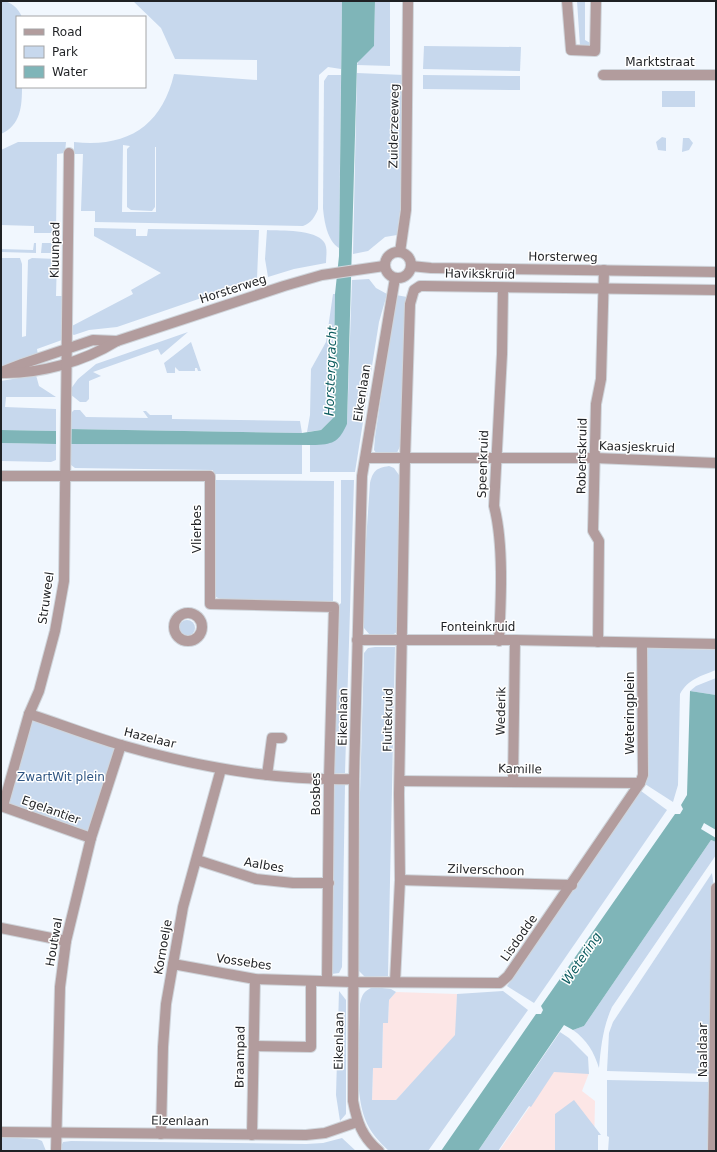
<svg xmlns="http://www.w3.org/2000/svg" width="717" height="1152" font-family="'DejaVu Sans',sans-serif">
<rect width="100%" height="100%" fill="#f1f7fe"/>
<g fill="#fce6e6">
<path d="M396 992 457 994 456 1035 396 1100H372L373 1068H382L383 1023 388 1022 389 1000Z"/>
<path d="M555 1070 589 1073 582 1091 595 1101 594 1151H499Z"/>
</g>
<g fill="#c7d8ed" fill-rule="evenodd">
<path d="M1 1C11 1 18 8 22 17H17V87H22C22 106 21 125 1 134Z"/>
<path d="M133 1H342L341 69 328 67 319 75 318 209C315 217 311 223 303 226L95 222V211H81L83 154H74V142C127 148 162 126 174 74L257 80V60L175 59 161 28ZM123 145 130 146 127 149V207L131 210 152 211 155 207V147H156V212H122Z"/>
<path d="M375 1H390V66L357 65 359 59 374 46Z"/>
<path d="M577 1H585V40L592 44V46L575 48 572 42 580 46Z"/>
<path d="M424 46 521 47 520 71 423 69Z"/>
<path d="M357 73 404 75 402 196 397 235 385 237 368 251 353 254Z"/>
<path d="M328 75H341L339 248C327 241 324 220 323 208L324 81Z"/>
<path d="M423 75 520 76V90L423 89Z"/>
<rect x="662" y="91" width="33" height="16"/>
<path d="M662 137 666 138V151L658 150 656 142Z"/>
<path d="M683 138H689L693 143 689 150 682 152Z"/>
<path d="M18 142H66L65 153 57 154 56 233H34V226L1 225V150Z"/>
<path d="M94 228 136 229V236H147L148 229 259 230 257 279 117 327 89 330 74 335 72 334 70 327 133 294 131 290 161 273 94 236Z"/>
<path d="M267 230C281 231 315 229 324 242 328 248 326 256 326 263L294 269 268 277 265 259Z"/>
<path d="M34 243H36V253L1 252V249L33 250Z"/>
<path d="M42 243H57V253H41Z"/>
<path d="M1 258H20L22 264V337L26 336 28 260 32 258 57 259 56 296H63L62 340 37 349 38 356 1 367Z"/>
<path d="M369 279 376 288 387 294 379 322 355 472H310V445H316L347 424 352 280Z"/>
<path d="M333 294H335L333 418 321 430 307 432 310 415 311 369 326 342Z"/>
<path d="M396 295 407 297 401 444 396 455 377 454 374 450 375 437Z"/>
<path d="M188 332 161 355 158 349 93 372 101 376 89 381V399L86 402H80L70 394V390L78 379 96 364Z"/>
<path d="M191 342 201 371H198L197 368H195V371H179L175 367V373H167L164 363Z"/>
<path d="M36 375 39 386 56 397H6L5 407 56 409V431L1 430V381Z"/>
<path d="M74 410H80L86 417 148 418 143 411H146L150 415H172V419L300 421 302 433 69 429 70 414Z"/>
<path d="M1 443 56 444V460L51 462 1 461Z"/>
<path d="M69 444 302 445V474H213V470L75 468 71 465Z"/>
<path d="M389 466 394 468 399 475 398 629C395 639 380 635 370 635L364 628 362 599 370 483C373 471 376 468 389 466Z"/>
<path d="M215 480 334 481 333 604 224 601 216 597 212 592Z"/>
<path d="M341 480H354L345 773H332L333 612 341 603Z"/>
<circle cx="187" cy="628" r="8"/>
<path d="M375 647H395L388 976 365 977 359 971V828L364 653 368 648Z"/>
<path d="M648 648 716 650V670C701 676 688 679 680 694L678 785 673 802 645 784 647 777Z"/>
<path d="M716 678V695L690 691 696 686Z"/>
<path d="M29 714 121 745 91 838 3 806Z"/>
<path d="M332 785H345L342 967 339 973 332 974 330 969Z"/>
<path d="M641 791 667 810 534 1003 507 986Z"/>
<path d="M711 840 716 842V855L612 1007C603 1027 601 1046 599 1068 594 1052 587 1040 573 1030L584 1026Z"/>
<path d="M712 873 714 888 710 1074 607 1071 609 1033 613 1022Z"/>
<path d="M373 987 391 989 396 992 389 1000 388 1023H383L382 1068H373L372 1100H396L455 1035 457 994 503 991 528 1010 428 1151H389C379 1142 370 1132 365 1119 353 1086 360 1039 360 1004 362 994 364 991 373 987Z"/>
<path d="M339 991 346 1000V1114L340 1121 336 1095Z"/>
<path d="M560 1032 569 1038 588 1057 589 1074 554 1072 531 1107 529 1106 498 1151H478Z"/>
<path d="M607 1080 710 1082 709 1151H608L609 1137 607 1136Z"/>
<path d="M574 1100 601 1135H598V1151H555V1114Z"/>
<path d="M1 1137 37 1139 42 1141 46 1151H1Z"/>
<path d="M342 1138 356 1151H59L63 1142 71 1141 306 1144 323 1143Z"/>
</g>
<g fill="#7fb5b8">
<path d="M342 1H375L374 46 357 63 347 424C339 441 335 444 316 445L69 444V429L302 433 321 430 333 418 335 294 339 256Z"/>
<path d="M1 430 56 431V444L1 443Z"/>
<path d="M690 691 716 695V830L704 823 701 829 716 838V842L711 840 584 1026 573 1030 564 1025 478 1151H441L536 1014H541L543 1010 541 1006 675 814H680L683 809 681 805 687 795Z"/>
</g>
<g fill="none" stroke-linecap="round" stroke-linejoin="round">
<defs>
<g id="minor">
<path d="M567 1 571 50 595 51 596 1"/>
<path d="M603 75H716"/>
<circle cx="398" cy="265" r="13"/>
<path d="M400 252 406 210 408 1"/>
<path d="M411 266 431 268 716 272"/>
<path d="M4 371 22 364 93 340 117 341"/>
<path d="M1 373C40 374 83 362 117 341L284 286 322 275 384 266"/>
<path d="M366 458H595L716 463"/>
<path d="M1 476H210V604L334 607 329 779 327 981"/>
<circle cx="188" cy="627" r="14"/>
<path d="M357 640H515L716 644"/>
<path d="M499 641C501 601 504 544 494 506L502 354 503 288"/>
<path d="M598 642 599 541 593 531 596 404 601 379 604 270"/>
<path d="M29 714C60 724 90 736 121 745 197 767 275 781 354 779"/>
<path d="M267 775 272 738H282"/>
<path d="M400 781 640 783"/>
<path d="M513 782 515 640"/>
<path d="M1 806 91 838"/>
<path d="M3 806 29 714 39 691 55 631 64 581 69 153"/>
<path d="M197 860 256 879 293 883H329"/>
<path d="M400 880 572 885"/>
<path d="M1 928 66 941"/>
<path d="M716 948V888"/>
<path d="M173 964 255 979 352 982 500 983 508 976 640 783 643 775 642 643"/>
<path d="M395 982 400 880 399 794 405 459 410 304 414 290 420 286H424L716 290"/>
<path d="M254 1046 311 1047V981"/>
<path d="M1 1132 306 1135 325 1133 357 1122"/>
<path d="M161 1134 163 1047 166 1004 183 907 221 769"/>
<path d="M252 1135 255 979"/>
<path d="M56 1151 60 987 66 941 91 838 121 745"/>
<path d="M379 1151C362 1137 357 1122 353 1101L354 779 362 476 395 278"/>
<path d="M713 1151 716 948"/>
</g>
</defs>
<use href="#minor" stroke="#cfd5db" stroke-width="12"/>
<use href="#minor" stroke="#b29c9d" stroke-width="10"/>
</g>
<g text-anchor="middle" stroke-width="3" stroke-linejoin="round" paint-order="stroke">
<g font-size="12" fill="#1f2124" stroke="#fff">
<text x="660" y="66">Marktstraat</text>
<text transform="translate(394 126) rotate(-89)" y="4">Zuiderzeeweg</text>
<text transform="translate(55 250) rotate(-89)" y="4">Kluunpad</text>
<text transform="translate(563 257) rotate(1)" y="4">Horsterweg</text>
<text transform="translate(480 274) rotate(1)" y="4">Havikskruid</text>
<text transform="translate(233 289) rotate(-18)" y="4">Horsterweg</text>
<text transform="translate(362 393) rotate(-81)" y="4">Eikenlaan</text>
<text transform="translate(637 447) rotate(2)" y="4">Kaasjeskruid</text>
<text transform="translate(582 456) rotate(-89)" y="4">Robertskruid</text>
<text transform="translate(483 464) rotate(-88)" y="4">Speenkruid</text>
<text transform="translate(197 529) rotate(-90)" y="4">Vlierbes</text>
<text transform="translate(46 598) rotate(-82)" y="4">Struweel</text>
<text x="478" y="631">Fonteinkruid</text>
<text transform="translate(501 711) rotate(-89)" y="4">Wederik</text>
<text transform="translate(630 713) rotate(-90)" y="4">Weteringplein</text>
<text transform="translate(343 717) rotate(-89)" y="4">Eikenlaan</text>
<text transform="translate(388 720) rotate(-89)" y="4">Fluitekruid</text>
<text transform="translate(150 738) rotate(14)" y="4">Hazelaar</text>
<text transform="translate(520 769) rotate(1)" y="4">Kamille</text>
<text transform="translate(316 794) rotate(-90)" y="4">Bosbes</text>
<text transform="translate(51 810) rotate(20)" y="4">Egelantier</text>
<text transform="translate(264 865) rotate(10)" y="4">Aalbes</text>
<text transform="translate(486 870) rotate(2)" y="4">Zilverschoon</text>
<text transform="translate(519 938) rotate(-55)" y="4">Lisdodde</text>
<text transform="translate(54 942) rotate(-80)" y="4">Houtwal</text>
<text transform="translate(163 947) rotate(-80)" y="4">Kornoelje</text>
<text transform="translate(244 962) rotate(8)" y="4">Vossebes</text>
<text transform="translate(339 1041) rotate(-89)" y="4">Eikenlaan</text>
<text transform="translate(703 1050) rotate(-90)" y="4">Naaldaar</text>
<text transform="translate(240 1057) rotate(-89)" y="4">Braampad</text>
<text transform="translate(180 1121) rotate(1)" y="4">Elzenlaan</text>
</g>
<g font-size="12" fill="#2f5582" stroke="#fff">
<text x="61" y="781">ZwartWit plein</text>
</g>
<g font-size="13" font-style="italic" fill="#0f5d60" stroke="#fff">
<text transform="translate(330 371) rotate(-88)" y="5">Horstergracht</text>
<text transform="translate(581 958) rotate(-56)" y="5">Wetering</text>
</g>
</g>
<rect width="717" height="1152" fill="none" stroke="#1f2124" stroke-width="4"/>
<rect x="16" y="16" width="130" height="72" fill="#ffffff" stroke="#a5a6a7"/>
<rect x="24" y="29" width="20" height="6" fill="#b29c9d" stroke="#a5a6a7"/>
<text x="52" y="36" font-size="12" fill="#1f2124">Road</text>
<rect x="24" y="46" width="20" height="12" fill="#c7d8ed" stroke="#a5a6a7"/>
<text x="52" y="56" font-size="12" fill="#1f2124">Park</text>
<rect x="24" y="66" width="20" height="12" fill="#7fb5b8" stroke="#a5a6a7"/>
<text x="52" y="76" font-size="12" fill="#1f2124">Water</text>
</svg>
